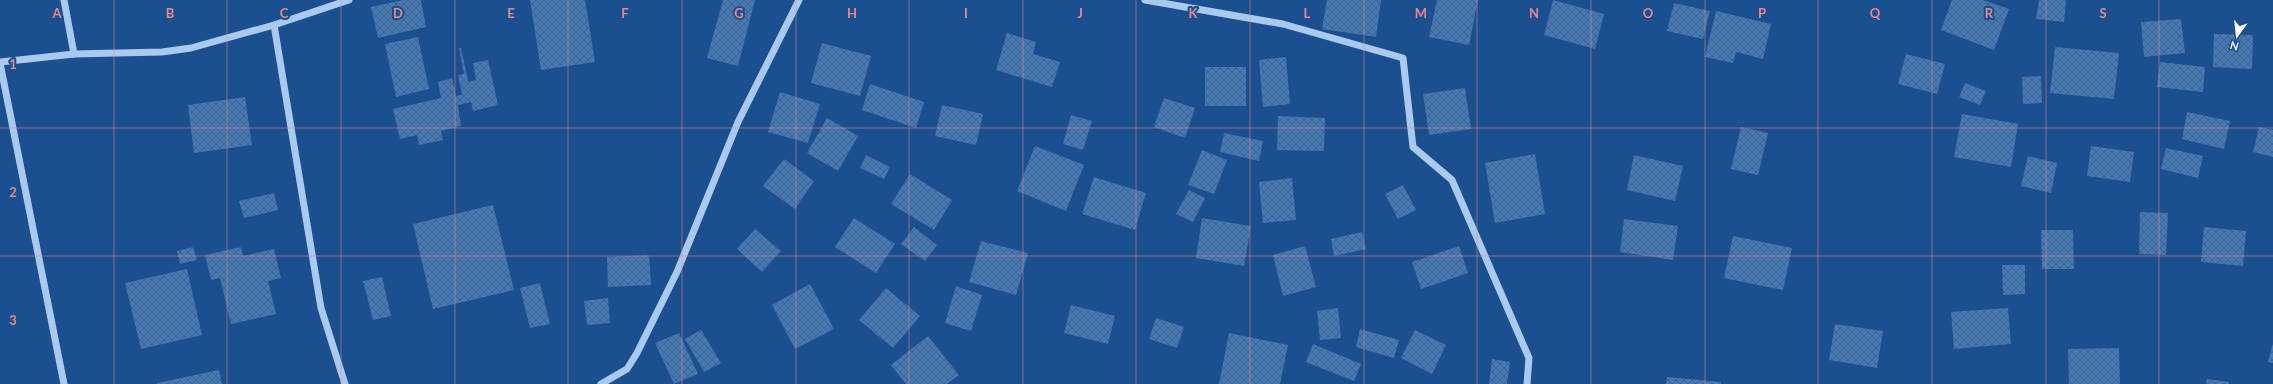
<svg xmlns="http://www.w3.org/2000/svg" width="2273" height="384" font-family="Lato,sans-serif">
<defs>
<pattern id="building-cross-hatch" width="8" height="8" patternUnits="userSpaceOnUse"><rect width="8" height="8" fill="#4478b7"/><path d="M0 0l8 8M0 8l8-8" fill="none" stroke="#486282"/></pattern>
</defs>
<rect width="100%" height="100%" fill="#1b4f8f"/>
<g fill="url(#building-cross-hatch)">
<path d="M403 0H421L426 27 378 38 371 7Z"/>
<path d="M530 0H585L595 62 541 70Z"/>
<path d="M723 0H755L738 66 707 58Z"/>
<path d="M1327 0H1381L1376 37 1322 29Z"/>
<path d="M1437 0H1478L1469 45 1429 37Z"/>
<path d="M1553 0 1604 14 1595 49 1544 35Z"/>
<path d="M1952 0H1983L2009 9 1994 50 1941 30Z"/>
<path d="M2039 0H2066L2064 22 2036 19Z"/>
<path d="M1674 3 1710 11 1703 39 1667 31Z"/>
<path d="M1716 11 1771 24 1763 59 1736 52 1733 63 1705 57Z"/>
<path d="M2181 19 2185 53 2144 57 2141 22Z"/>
<path d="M1007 33 1036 42 1033 54 1060 62 1052 87 996 70Z"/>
<path d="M2214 34 2253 35 2252 69 2213 67Z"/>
<path d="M418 37 429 89 396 97 385 44Z"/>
<path d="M822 43 871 56 860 96 811 83Z"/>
<path d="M2055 47 2119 53 2114 99 2050 93Z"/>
<path d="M459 48H461L468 80 467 82 476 80 473 63 488 60 498 105 473 111 471 102 458 105 461 126 441 131 443 140 419 145 417 135 400 139 393 109 441 98 438 82 452 78 456 96 462 95 458 75 464 74Z"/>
<path d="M1906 54 1945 64 1937 94 1898 84Z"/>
<path d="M1286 57 1290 104 1263 107 1259 60Z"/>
<path d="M2160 62 2205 67 2203 92 2157 87Z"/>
<rect x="1205" y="67" width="41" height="39"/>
<path d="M2041 76 2042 103 2023 104 2022 77Z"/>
<path d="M1965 83 1986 91 1980 105 1959 97Z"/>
<path d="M870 84 924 102 916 128 862 110Z"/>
<path d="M1465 88 1471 129 1429 135 1423 94Z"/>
<path d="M780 92 820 104 808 143 768 132Z"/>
<path d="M245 97 252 145 194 153 188 105Z"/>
<path d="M1164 98 1195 108 1185 138 1154 127Z"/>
<path d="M942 105 983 114 976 145 935 136Z"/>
<path d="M2187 112 2230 121 2224 149 2182 139Z"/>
<path d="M1962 114 2018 124 2011 167 1954 157Z"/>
<path d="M1071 115 1092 121 1083 150 1063 144Z"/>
<path d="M1278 116 1325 118 1324 151 1277 150Z"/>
<path d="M827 118 858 136 838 171 807 153Z"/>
<path d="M1741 127 1768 133 1758 175 1731 169Z"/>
<path d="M2259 127 2273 130V157L2253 152Z"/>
<path d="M1224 133 1263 141 1259 161 1220 152Z"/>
<path d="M1035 146 1084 165 1066 211 1017 191Z"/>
<path d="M2091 146 2134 152 2130 182 2087 176Z"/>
<path d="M2166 148 2203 156 2198 178 2161 169Z"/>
<path d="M1202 150 1227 160 1214 194 1188 185Z"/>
<path d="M1535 154 1545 214 1495 223 1485 163Z"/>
<path d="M866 155 890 167 884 179 860 168Z"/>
<path d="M1634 155 1683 166 1675 201 1627 190Z"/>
<path d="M2028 156 2057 163 2051 193 2021 186Z"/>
<path d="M784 159 814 181 795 209 763 186Z"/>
<path d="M910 174 952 200 934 230 891 204Z"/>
<path d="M1094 177 1146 193 1135 230 1082 214Z"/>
<path d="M1292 178 1296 220 1263 223 1259 182Z"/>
<path d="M1403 185 1416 210 1398 219 1385 194Z"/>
<path d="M1189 190 1205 198 1193 222 1176 214Z"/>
<path d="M274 193 278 210 244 218 239 201Z"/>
<path d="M493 205 514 290 433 309 413 224Z"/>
<path d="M2140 212 2168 213 2166 255 2139 254Z"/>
<path d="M854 218 895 244 876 273 835 247Z"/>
<path d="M1202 218 1251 226 1244 266 1196 258Z"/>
<path d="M1624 219 1678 226 1673 260 1620 252Z"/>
<path d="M914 227 937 245 925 261 901 244Z"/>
<path d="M2204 227 2246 231 2243 266 2201 262Z"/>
<path d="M755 229 781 251 762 272 737 249Z"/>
<path d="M2041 230H2073L2074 269H2042Z"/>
<path d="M1362 232 1366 249 1334 256 1331 239Z"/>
<path d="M1733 236 1792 248 1783 290 1724 278Z"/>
<path d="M981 241 1028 253 1016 295 969 282Z"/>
<path d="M1305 246 1316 287 1283 296 1273 255Z"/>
<path d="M1459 246 1468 273 1421 289 1412 262Z"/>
<path d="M193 247 197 260 180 264 177 251Z"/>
<path d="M241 247 243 256 274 249 281 278 268 281 276 314 231 324 220 278 211 280 205 255Z"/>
<path d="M649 255 651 285 608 287 607 257Z"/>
<path d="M2002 265H2025V294L2003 295Z"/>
<path d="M187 269 202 335 141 349 125 283Z"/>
<path d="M382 277 391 316 373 320 363 281Z"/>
<path d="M540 283 550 324 530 328 520 288Z"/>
<path d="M810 284 834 329 795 349 772 305Z"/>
<path d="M956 286 982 295 971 331 945 323Z"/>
<path d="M886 288 920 316 893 348 859 320Z"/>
<path d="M608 298 610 323 587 325 584 301Z"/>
<path d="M1071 305 1115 316 1108 344 1064 333Z"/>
<path d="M1338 308 1341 338 1320 340 1317 311Z"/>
<path d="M2008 308 2011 344 1954 349 1951 312Z"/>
<path d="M1156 318 1184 327 1177 348 1149 339Z"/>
<path d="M1835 324 1883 331 1877 368 1829 360Z"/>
<path d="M1360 329 1399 340 1394 358 1356 347Z"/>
<path d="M701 330 721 363 704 372 685 339Z"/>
<path d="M1415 330 1446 345 1432 374 1401 358Z"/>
<path d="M679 333 698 374 674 384 655 343Z"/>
<path d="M1229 333 1288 345 1280 384H1219Z"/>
<path d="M928 336 959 375 947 384H906L891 365Z"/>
<path d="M2273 343V363L2268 362Z"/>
<path d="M1313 344 1361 364 1354 381 1306 362Z"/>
<path d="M2119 348 2120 384H2069L2068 349Z"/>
<path d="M1492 359 1510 362 1507 384H1489Z"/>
<path d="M219 370 222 384H157V383Z"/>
<path d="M1667 377 1721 382V384H1666Z"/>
<path d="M2207 379 2229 382V384H2206Z"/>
</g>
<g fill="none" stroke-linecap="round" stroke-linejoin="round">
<g stroke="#a9c9ee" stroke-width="7">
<path d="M64 0 74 54"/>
<path d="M1145 0 1283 24 1403 58 1413 147 1452 180 1529 358 1527 384"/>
<path d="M274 25 321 308 345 384"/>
<path d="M0 62 74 54 162 52 191 48 274 25 349 0"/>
<path d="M0 63 64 384"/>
<path d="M601 384 627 369 637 353 677 272 738 122 799 0"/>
</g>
</g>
<path fill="none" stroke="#e88989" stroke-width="1" stroke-opacity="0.55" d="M114 0V384M227 0V384M341 0V384M455 0V384M568 0V384M682 0V384M796 0V384M909 0V384M1023 0V384M1136 0V384M1250 0V384M1364 0V384M1477 0V384M1591 0V384M1705 0V384M1818 0V384M1932 0V384M2046 0V384M2159 0V384M0 128H2273M0 256H2273"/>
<g font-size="13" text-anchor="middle" font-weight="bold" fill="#e88989" stroke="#1b4f8f" stroke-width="4" stroke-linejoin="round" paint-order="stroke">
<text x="57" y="18">A</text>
<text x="170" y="18">B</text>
<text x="284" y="18">C</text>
<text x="398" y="18">D</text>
<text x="511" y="18">E</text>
<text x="625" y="18">F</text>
<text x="739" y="18">G</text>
<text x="852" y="18">H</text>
<text x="966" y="18">I</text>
<text x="1080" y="18">J</text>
<text x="1193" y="18">K</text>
<text x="1307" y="18">L</text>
<text x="1421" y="18">M</text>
<text x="1534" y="18">N</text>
<text x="1648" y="18">O</text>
<text x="1762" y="18">P</text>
<text x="1875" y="18">Q</text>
<text x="1989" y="18">R</text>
<text x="2103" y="18">S</text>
<text x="13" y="69">1</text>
<text x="13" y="197">2</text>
<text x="13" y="325">3</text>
</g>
<g transform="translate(2237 36) rotate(195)" stroke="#1b4f8f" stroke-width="3" paint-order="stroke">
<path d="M0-3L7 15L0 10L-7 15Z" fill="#ffffff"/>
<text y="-6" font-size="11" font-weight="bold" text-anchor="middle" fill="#ffffff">N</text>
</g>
</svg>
